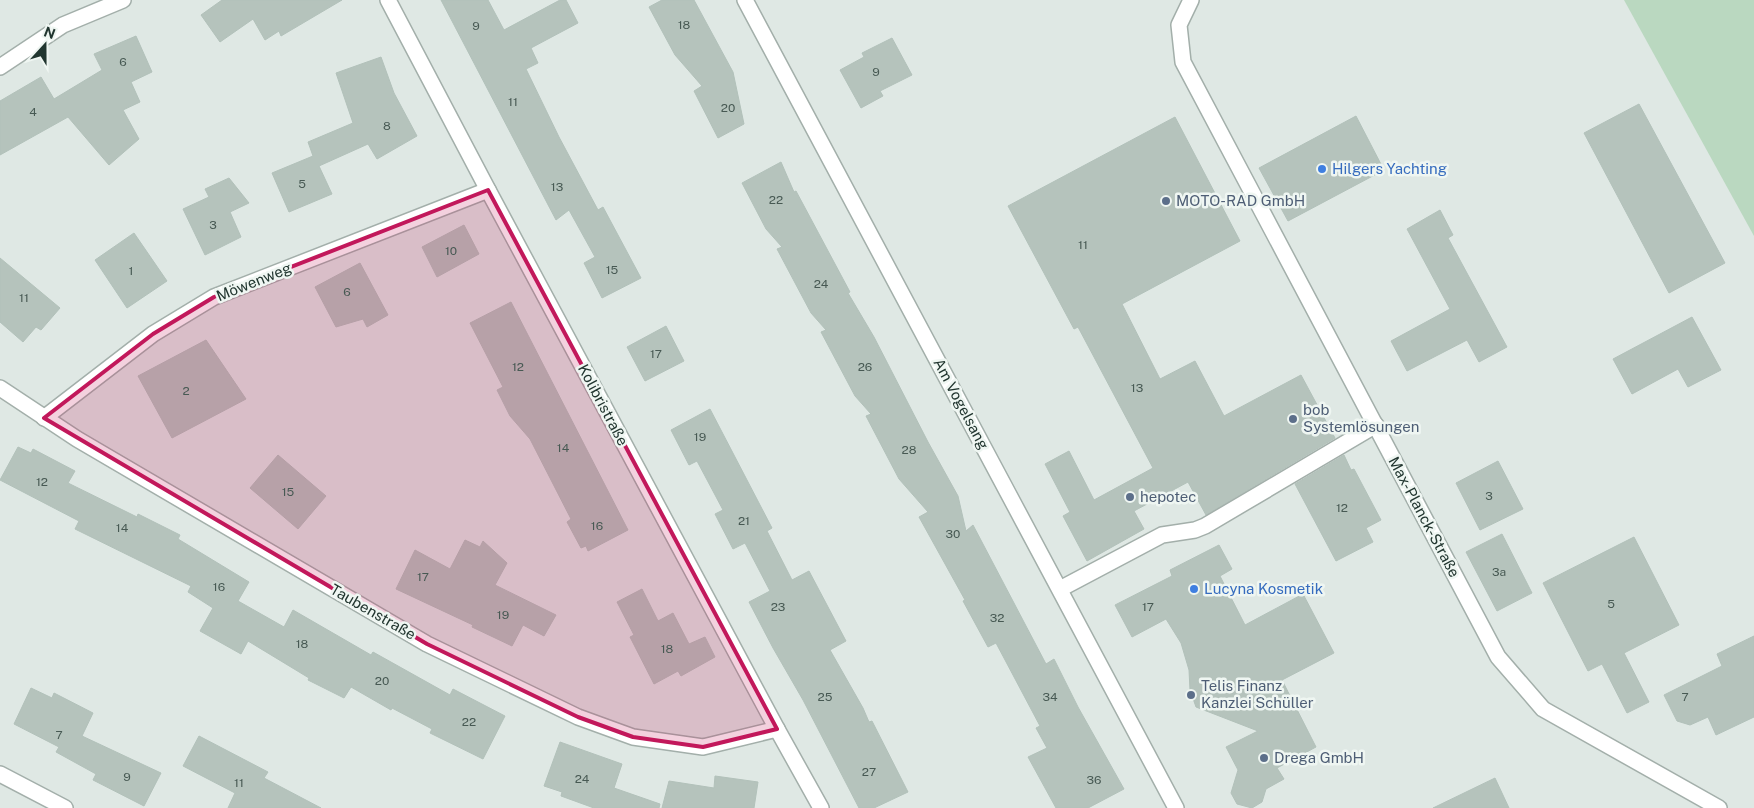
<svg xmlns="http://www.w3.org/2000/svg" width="1754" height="808" font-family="'Public Sans',sans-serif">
<rect width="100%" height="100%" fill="#dfe8e4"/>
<path fill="#bad8c0" d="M1624 0H1754V236Z"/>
<g fill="#b5c3bc" stroke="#b2c1ba">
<path d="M222 0H342L281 36 279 31 265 40 253 19 220 42 201 15Z"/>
<path d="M441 0H488L504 30 560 0H566L578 23 531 48 538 63 526 69 559 137 598 210 603 207 641 278 602 298 584 263 595 257 569 210 556 220Z"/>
<path d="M662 0H694L733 72 744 124 718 138 694 91 702 86 675 55 649 7Z"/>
<path d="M136 36 152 72 131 82 140 102 123 110 139 139 109 165 68 117 0 155V101L41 77 54 99 102 70 94 54Z"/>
<path d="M892 38 912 75 880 91 883 96 861 108 840 70 864 57 862 53Z"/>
<path d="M381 57 394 93 417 136 377 159 368 144 319 166 332 194 289 212 272 173 313 156 308 142 353 123 336 73Z"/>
<path d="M1639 104 1725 263 1669 293 1584 133Z"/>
<path d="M1356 116 1384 170 1288 221 1259 168Z"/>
<path d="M1175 117 1240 241 1122 304 1160 379 1195 361 1224 416 1301 375 1335 438 1206 515 1188 482 1134 511 1144 529 1087 561 1063 516 1070 512 1045 464 1069 451 1094 500 1153 468 1078 327 1074 329 1008 206Z"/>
<path d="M781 162 794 192 796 191 850 292 848 293 874 337 928 442 958 496 966 531 973 525 1046 664 1054 659 1078 707 1124 789 1088 808H1056L1028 757 1047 748 1036 728 1040 726 996 643 988 647 963 601 965 600 919 517 928 512 899 479 866 416 871 414 855 396 821 332 826 330 811 313 777 249 782 247 766 229 742 183Z"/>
<path d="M229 178 249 203 230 212 241 237 205 255 183 209 209 197 205 189Z"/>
<path d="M1440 210 1453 235 1448 238 1507 347 1479 362 1467 340 1407 371 1391 341 1450 309 1407 229Z"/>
<path d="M464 225 479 254 437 277 422 247Z"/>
<path d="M134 233 167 281 127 308 95 260Z"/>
<path d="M0 258 60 308 41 330 36 327 23 342 0 322Z"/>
<path d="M360 263 388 315 367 327 363 319 336 327 315 287Z"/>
<path d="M511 302 628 530 588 551 586 546 581 548 567 522 571 519 530 439 510 416 497 390 503 387 470 323Z"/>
<path d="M1692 317 1721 370 1688 387 1678 369 1632 394 1613 359Z"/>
<path d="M666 326 684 361 645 381 627 347Z"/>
<path d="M206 340 246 399 172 438 138 376Z"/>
<path d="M710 409 772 528 767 531 792 580 809 571 846 641 830 650 863 708 869 722 872 721 908 792 874 808H859L803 700 773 648 749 602 770 591 745 543 733 549 715 514 723 510 697 461 689 465 671 430Z"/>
<path d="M18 447 31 453 33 449 75 471 68 483 137 517 138 514 180 535 178 539 249 582 238 601 284 627 293 610 371 655 373 652 450 695 453 689 505 716 483 759 430 733 432 729 392 708 391 710 351 687 344 698 308 680 309 678 248 641 241 654 200 631 213 608 188 592 191 586 75 529 79 521 0 480Z"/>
<path d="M278 455 326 496 298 529 250 488Z"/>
<path d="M1344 455 1351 470 1354 469 1381 520 1366 528 1373 542 1336 561 1295 484Z"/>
<path d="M1498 461 1523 509 1480 530 1456 483Z"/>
<path d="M1502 534 1532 593 1497 611 1466 552Z"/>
<path d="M1634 537 1679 625 1624 653 1649 702 1627 713 1602 664 1588 671 1543 583Z"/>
<path d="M465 540 480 547 483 541 507 563 495 585 556 615 544 636 523 625 512 646 472 627 473 625 396 589 415 550 450 569Z"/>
<path d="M1219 545 1232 569 1220 576 1245 625 1303 594 1334 653 1282 680 1316 747 1277 768 1284 779 1266 789 1262 802 1252 808 1237 804 1231 793 1238 770 1226 747 1258 731 1196 707 1190 690 1189 670 1181 643 1166 619 1132 637 1115 605 1172 576 1170 570Z"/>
<path d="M642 589 658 621 673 613 689 644 705 637 715 657 681 676 678 671 654 684 630 637 634 635 617 602Z"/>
<path d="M1754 636V717L1716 735 1708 717 1690 725 1677 721 1664 695 1722 666 1717 654Z"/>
<path d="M31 688 52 698 54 693 93 713 82 736 161 773 144 806 93 780 96 774 56 752 59 747 14 724Z"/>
<path d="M199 736 268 772 264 778 321 808H228L235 793 183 766Z"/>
<path d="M560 742 622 764 614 788 660 804 659 808H594L561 796 562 792 544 786Z"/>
<path d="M715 776 758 782 754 808H662L669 781 714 788Z"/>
<path d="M1495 778 1509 808H1433Z"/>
</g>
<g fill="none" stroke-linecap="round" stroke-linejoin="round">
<defs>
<path id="lane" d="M1060 589 1162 535 1195 530 1205 526 1376 425"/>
<g id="street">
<path d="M388 0 488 190 777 729 821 808"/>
<path d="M745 0 1176 808"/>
<path d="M1191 0 1179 25 1183 62 1498 657 1543 709 1719 808"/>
<path d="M0 67 63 25 123 0"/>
<path d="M0 388 77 439 427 644 578 717 633 737 703 747 777 729"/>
<path d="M44 418 153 334 214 297 488 190"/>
<path d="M0 774 65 808"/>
</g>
</defs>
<use href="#lane" stroke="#a3afaa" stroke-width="18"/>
<use href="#street" stroke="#a3afaa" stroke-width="18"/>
<use href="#lane" stroke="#fff" stroke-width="15"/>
<use href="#street" stroke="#fff" stroke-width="15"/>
</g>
<path fill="#c2185b" fill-opacity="0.2" stroke="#c2185b" stroke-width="4" stroke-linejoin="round" d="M488 190 777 729 703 747 633 737 578 717 427 644 44 418 153 334 214 297Z"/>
<g fill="#3f7fe0" stroke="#eff6f2" stroke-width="2">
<circle cx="1322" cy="169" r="5"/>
<circle cx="1194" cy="589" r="5"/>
</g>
<g fill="#5c6f8a" stroke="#eff6f2" stroke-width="2">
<circle cx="1166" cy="201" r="5"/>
<circle cx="1293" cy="419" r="5"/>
<circle cx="1130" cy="497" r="5"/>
<circle cx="1191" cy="695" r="5"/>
<circle cx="1264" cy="758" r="5"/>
</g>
<g text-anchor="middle" stroke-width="5" stroke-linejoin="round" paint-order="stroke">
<g font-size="12" fill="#475953">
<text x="684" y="29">18</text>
<text x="476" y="30">9</text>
<text x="123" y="66">6</text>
<text x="876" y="76">9</text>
<text x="513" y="106">11</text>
<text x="728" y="112">20</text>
<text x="33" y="116">4</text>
<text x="387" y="130">8</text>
<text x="302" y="188">5</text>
<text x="557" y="191">13</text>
<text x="776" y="204">22</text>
<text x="213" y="229">3</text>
<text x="1083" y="249">11</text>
<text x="451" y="255">10</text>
<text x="612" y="274">15</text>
<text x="131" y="275">1</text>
<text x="821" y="288">24</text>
<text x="347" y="296">6</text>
<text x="24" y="302">11</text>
<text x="656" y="358">17</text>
<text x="518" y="371">12</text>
<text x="865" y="371">26</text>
<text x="1137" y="392">13</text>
<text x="186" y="395">2</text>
<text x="700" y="441">19</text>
<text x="563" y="452">14</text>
<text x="909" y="454">28</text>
<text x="42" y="486">12</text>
<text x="288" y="496">15</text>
<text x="1489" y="500">3</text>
<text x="1342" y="512">12</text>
<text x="744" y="525">21</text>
<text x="597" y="530">16</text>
<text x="122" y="532">14</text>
<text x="953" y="538">30</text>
<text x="1499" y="576">3a</text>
<text x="423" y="581">17</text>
<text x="219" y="591">16</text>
<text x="1611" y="608">5</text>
<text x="778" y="611">23</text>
<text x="1148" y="611">17</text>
<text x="503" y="619">19</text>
<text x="997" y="622">32</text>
<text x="302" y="648">18</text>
<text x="667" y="653">18</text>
<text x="382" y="685">20</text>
<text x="825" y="701">25</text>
<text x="1050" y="701">34</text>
<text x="1685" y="701">7</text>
<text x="469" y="726">22</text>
<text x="59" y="739">7</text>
<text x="869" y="776">27</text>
<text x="127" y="781">9</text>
<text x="582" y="783">24</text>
<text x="1094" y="784">36</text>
<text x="239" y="787">11</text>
</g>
<g font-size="15" fill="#366cbe" stroke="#eff6f2" text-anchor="start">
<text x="1332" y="174">Hilgers Yachting</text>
<text x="1204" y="594">Lucyna Kosmetik</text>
</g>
<g font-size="15" fill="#4e5e75" stroke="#eff6f2" text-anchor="start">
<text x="1176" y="206">MOTO-RAD GmbH</text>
<text x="1303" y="415">bob<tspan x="1303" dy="17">Systemlösungen</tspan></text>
<text x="1140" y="502">hepotec</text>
<text x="1201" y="691">Telis Finanz<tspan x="1201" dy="17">Kanzlei Schüller</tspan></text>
<text x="1274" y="763">Drega GmbH</text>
</g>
<g font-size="15" fill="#223630" stroke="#eff6f2">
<text transform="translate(254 282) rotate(-22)" y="5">Möwenweg</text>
<text transform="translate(961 404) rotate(62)" y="5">Am Vogelsang</text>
<text transform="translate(603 405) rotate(62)" y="5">Kolibristraße</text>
<text transform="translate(1424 517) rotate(62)" y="5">Max-Planck-Straße</text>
<text transform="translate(373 612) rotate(30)" y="5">Taubenstraße</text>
</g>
</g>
<g transform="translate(45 45) rotate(21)" stroke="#eff6f2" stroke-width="4" paint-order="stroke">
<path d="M0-4L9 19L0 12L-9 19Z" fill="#223630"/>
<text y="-8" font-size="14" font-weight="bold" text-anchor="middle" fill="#223630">N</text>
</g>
</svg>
